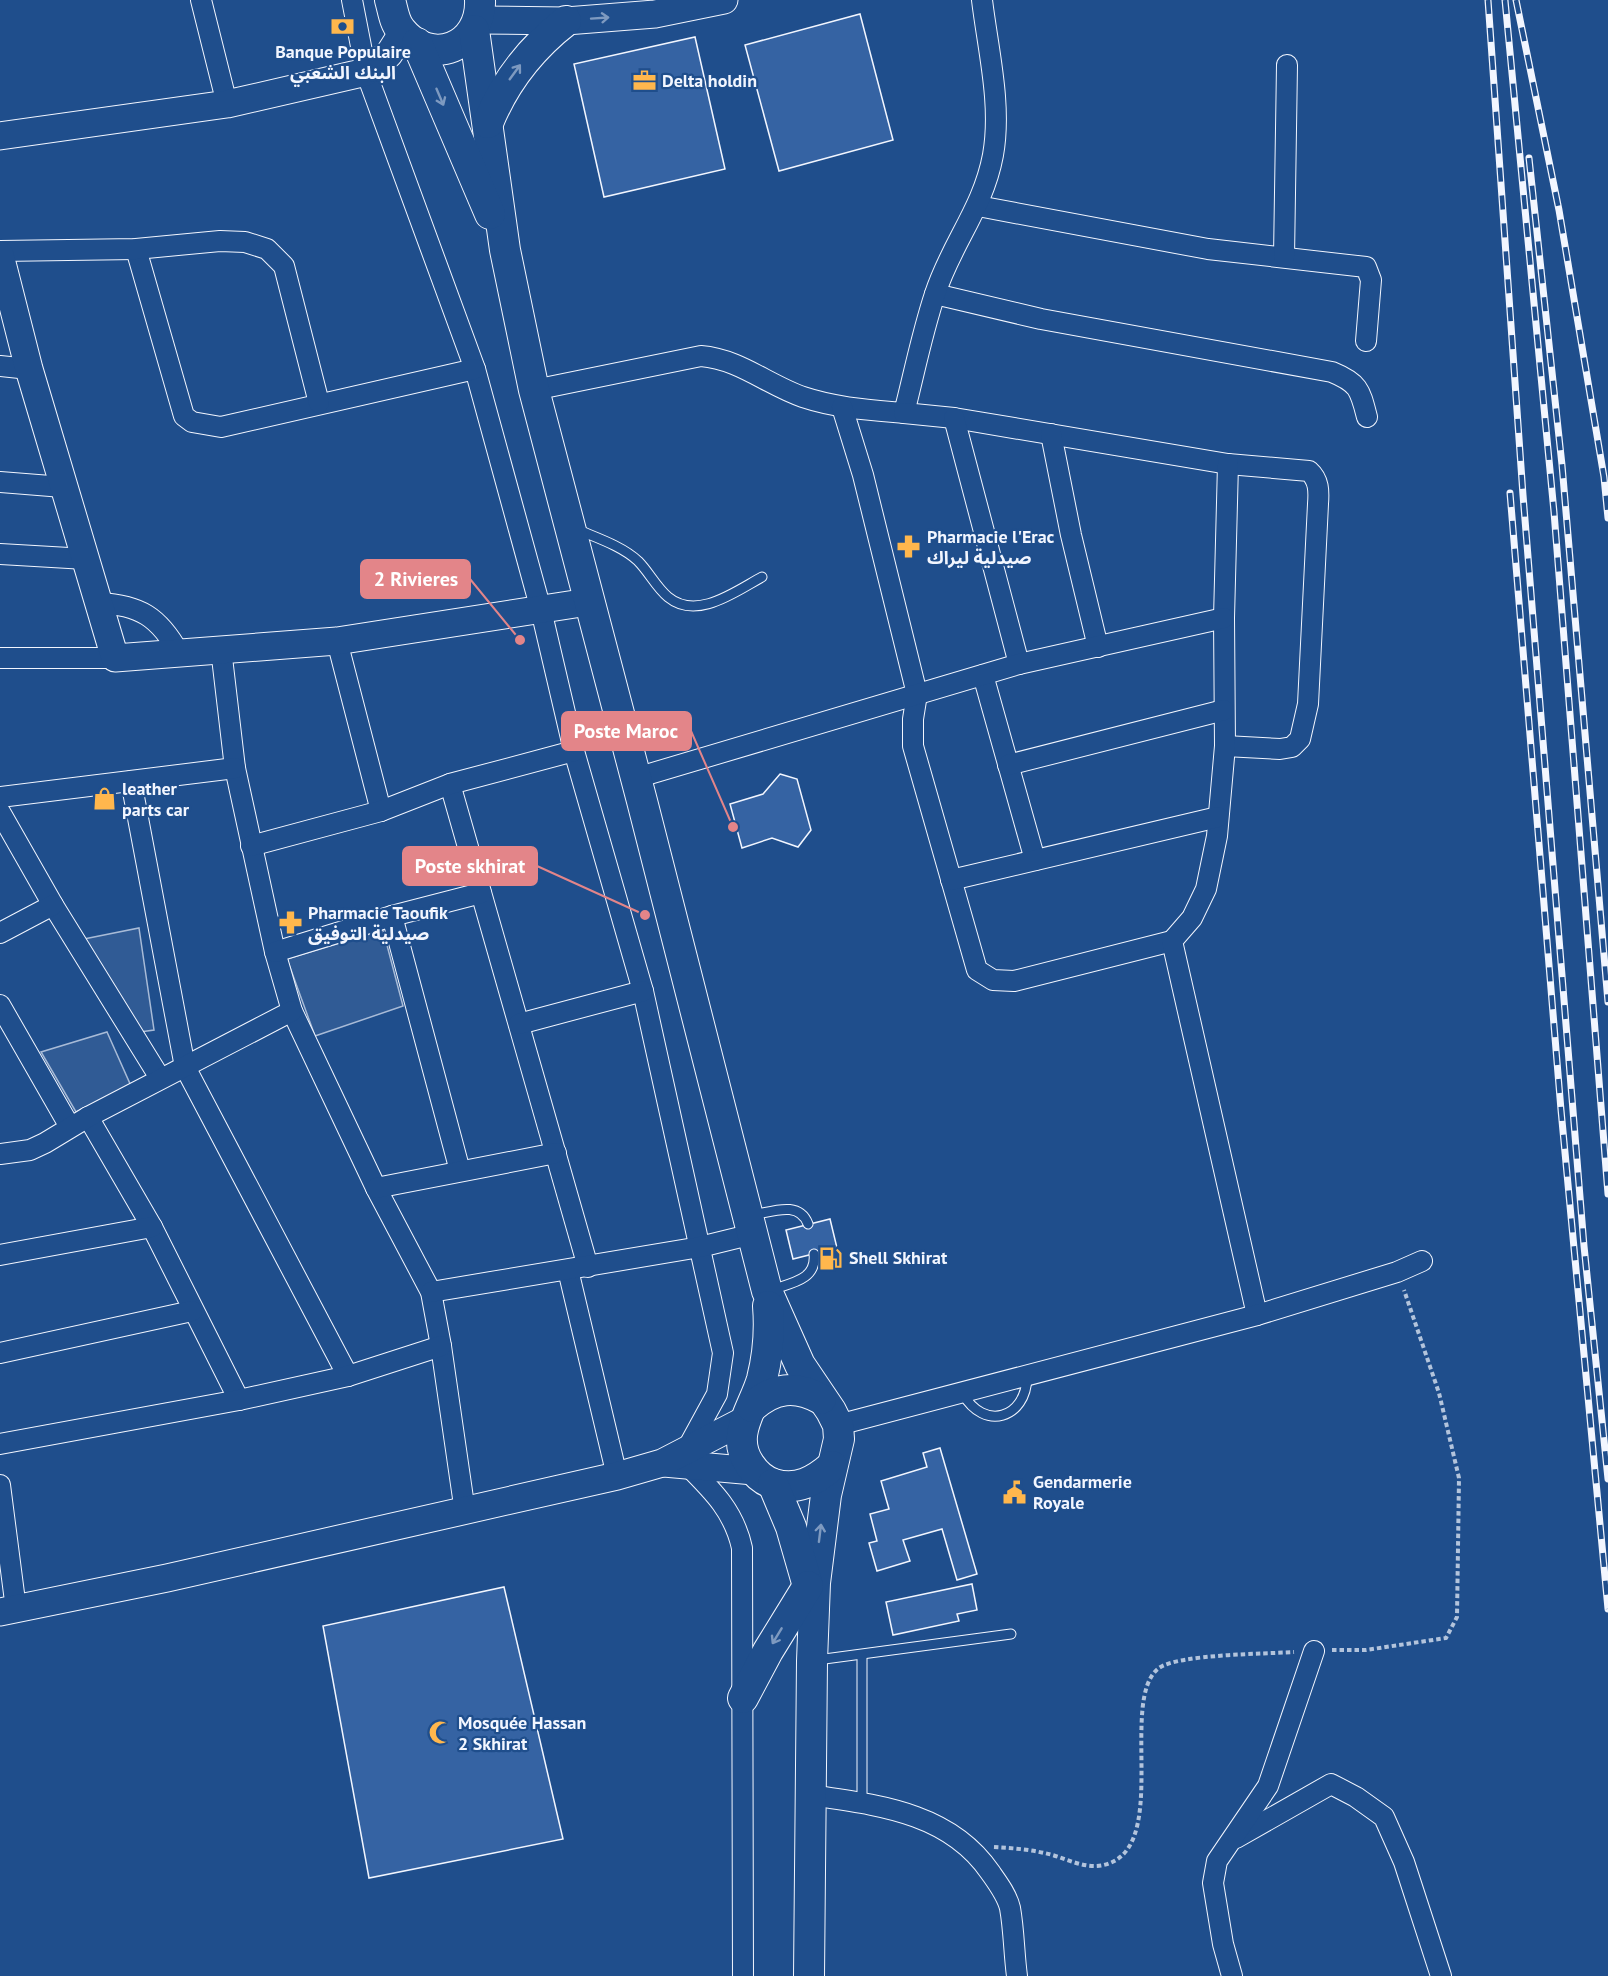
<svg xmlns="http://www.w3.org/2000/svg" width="1608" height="1976" font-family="'PT Sans','Noto Sans Arabic',sans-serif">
<rect width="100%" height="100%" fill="#1f4e8c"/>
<g fill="#305b95" stroke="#a8bbd7" stroke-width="1.5">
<path d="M139 928 154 1030 140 1032 74 941Z"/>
<path d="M383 930 403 1006 315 1036 287 959Z"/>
<path d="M107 1032 131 1086 76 1112 41 1052Z"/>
</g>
<g fill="#3563a3" stroke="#f2f6ff" stroke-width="1.5">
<path d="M860 14 893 140 779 171 745 45Z"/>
<path d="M695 37 725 169 604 197 574 64Z"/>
<path d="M780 774 797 779 811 830 798 847 772 838 742 848 730 804 763 794Z"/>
<path d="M830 1219 837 1248 793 1259 786 1230Z"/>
<path d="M940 1448 977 1574 957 1580 942 1529 903 1540 910 1561 877 1571 869 1543 877 1541 870 1514 889 1509 881 1481 927 1467 923 1453Z"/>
<path d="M972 1584 977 1610 957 1614 959 1621 893 1635 886 1602Z"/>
<path d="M504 1587 563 1839 369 1878 323 1626Z"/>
</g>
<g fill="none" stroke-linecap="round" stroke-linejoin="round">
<defs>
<g id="lane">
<path d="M576 529C597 538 622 546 638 561 649 572 656 587 668 597 697 621 736 591 762 577"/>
<path d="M753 1215C772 1212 799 1200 808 1224"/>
<path d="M771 1290C791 1283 817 1280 814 1254"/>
<path d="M963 1394C984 1431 1026 1419 1027 1377"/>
<path d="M817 1660 1011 1634"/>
<path d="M862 1803V1655"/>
</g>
<g id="street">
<path d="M201 0 227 104"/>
<path d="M352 0 366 72 475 369 541 610 574 751 643 991 723 1353 717 1394 687 1449"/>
<path d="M978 206 1208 249 1366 267 1371 280 1366 341"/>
<path d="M136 249 184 416 192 422 221 427 475 369"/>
<path d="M0 251 136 249 220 241 245 242 267 249 284 266 319 403"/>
<path d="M1284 257 1287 65"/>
<path d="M935 294 1041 319 1332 372C1359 383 1360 390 1367 417"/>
<path d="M0 366 29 369"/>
<path d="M534 390 701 356C739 359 768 385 803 397 836 408 870 410 904 413 914 374 922 333 935 294 951 244 983 209 993 155 1002 105 988 50 982 0"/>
<path d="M842 407 863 475 917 694 913 719V746L977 970 993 980 1014 981 1172 941"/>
<path d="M904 413 954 418 1228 464 1309 471C1319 480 1319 491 1318 504L1308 704 1300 739 1292 747 1280 749 1225 746"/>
<path d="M954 418 1019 664"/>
<path d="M1051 434 1071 535 1098 647"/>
<path d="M1228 464 1224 618 1225 746 1217 836 1206 889 1192 918 1172 941 1257 1315"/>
<path d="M0 482 63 487"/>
<path d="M0 554 86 559"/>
<path d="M99 603C140 605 159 617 179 653"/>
<path d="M337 641 381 811"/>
<path d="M221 649 235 768 275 952 292 1011 376 1188 431 1292 441 1346 465 1512"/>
<path d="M0 658H115"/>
<path d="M983 675 1035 860"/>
<path d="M1008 765 1224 710"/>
<path d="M636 778 1019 664 1224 618"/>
<path d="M131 781 185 1067 348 1376"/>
<path d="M450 784 588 1267"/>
<path d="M0 797 235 768"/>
<path d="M0 812 53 905 160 1078"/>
<path d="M251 846 381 811 450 784 574 751"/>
<path d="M951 880 1218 817"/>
<path d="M392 916 460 1171"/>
<path d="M0 933 53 905"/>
<path d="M275 952 392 916 481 893"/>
<path d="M0 1005 70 1127"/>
<path d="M519 1024 643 991"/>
<path d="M88 1117 152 1227 239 1400"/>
<path d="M0 1154 30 1150 45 1143 88 1117 292 1011"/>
<path d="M376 1188 556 1153"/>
<path d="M0 1255 152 1227"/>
<path d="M568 1270 617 1476"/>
<path d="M431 1292 700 1247 753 1234"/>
<path d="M0 1353 192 1311"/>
<path d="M838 1425 1257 1315 1397 1272 1422 1261"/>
<path d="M0 1444 239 1400 348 1376 441 1346"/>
<path d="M686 1464C712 1490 734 1511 742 1548L743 1976"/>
<path d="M0 1485 16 1609"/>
<path d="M811 1795C877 1805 949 1812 990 1872 997 1882 1007 1895 1010 1908 1014 1930 1014 1954 1017 1976"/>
<path d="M1236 1838 1331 1784 1356 1797 1384 1817 1404 1862 1441 1976"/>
<path d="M1232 1976 1223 1944 1213 1883 1217 1861 1268 1786 1314 1651"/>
</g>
<g id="secondary">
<path d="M478 20 566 21 655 14 724 0"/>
<path d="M0 136 227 104 366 72 389 54 403 32"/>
<path d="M0 255 29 369 115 658 337 641 588 602"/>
<path d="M664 1463 754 1471"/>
<path d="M0 1612 167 1578 617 1476 662 1463 745 1420"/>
</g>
<g id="primary">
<path d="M390 0C393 10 394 22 401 30 431 68 482 47 480 0"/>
<path d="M474 30 505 250 534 390 642 801 767 1291 800 1365 831 1411 838 1425 839 1439 826 1495 815 1583 812 1661 809 1976"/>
<path d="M417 43 490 214"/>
<path d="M488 123C505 81 530 49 566 21"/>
<path d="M768 1306C770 1330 768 1355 762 1379 754 1408 729 1435 750 1465 756 1474 764 1481 774 1484 797 1491 815 1481 832 1466"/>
<path d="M752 1407C774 1387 796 1385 821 1399"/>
<path d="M773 1484 791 1527 808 1586"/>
<path d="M743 1698 768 1651 808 1586"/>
</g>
</defs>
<use href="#lane" stroke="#f2f6ff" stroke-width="11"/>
<use href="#street" stroke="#f2f6ff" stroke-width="22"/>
<use href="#secondary" stroke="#f2f6ff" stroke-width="29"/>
<use href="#primary" stroke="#f2f6ff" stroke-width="32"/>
<g stroke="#b3c4dc" stroke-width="4" stroke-dasharray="4.5 3" stroke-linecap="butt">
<path d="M1332 1650H1366L1446 1638 1457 1617 1459 1478 1439 1393 1404 1290"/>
<path d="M994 1847C1010 1848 1027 1849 1044 1853 1061 1856 1079 1867 1097 1866 1176 1859 1116 1700 1159 1668 1178 1654 1267 1654 1294 1652"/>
</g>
<use href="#lane" stroke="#1f4e8c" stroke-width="9"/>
<use href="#street" stroke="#1f4e8c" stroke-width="20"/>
<use href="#secondary" stroke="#1f4e8c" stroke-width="27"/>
<use href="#primary" stroke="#1f4e8c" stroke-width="30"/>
<defs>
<g id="rail">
<path d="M1488 0 1523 495 1584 1246 1608 1479"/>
<path d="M1505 0 1554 512 1608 1194"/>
<path d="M1516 0 1559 210 1604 477 1608 518"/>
<path d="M1529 158 1562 465 1608 1002"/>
<path d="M1510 493 1561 1110 1608 1609"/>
</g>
</defs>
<use href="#rail" stroke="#f2f6ff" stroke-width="7"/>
<use href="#rail" stroke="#1f4e8c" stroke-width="4.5" stroke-dasharray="14" stroke-linecap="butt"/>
</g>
<defs><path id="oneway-shaft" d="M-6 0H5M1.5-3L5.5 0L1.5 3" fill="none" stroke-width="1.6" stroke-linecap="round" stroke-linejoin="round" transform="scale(1.5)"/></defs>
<g stroke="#7e9ac0">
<use href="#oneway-shaft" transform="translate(600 18) rotate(-4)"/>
<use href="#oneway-shaft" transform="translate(515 72) rotate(-54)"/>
<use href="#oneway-shaft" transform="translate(440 97) rotate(67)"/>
<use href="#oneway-shaft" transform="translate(820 1533) rotate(-83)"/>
<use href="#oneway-shaft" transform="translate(777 1636) rotate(121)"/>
</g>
<defs>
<symbol id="bank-bare" viewBox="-9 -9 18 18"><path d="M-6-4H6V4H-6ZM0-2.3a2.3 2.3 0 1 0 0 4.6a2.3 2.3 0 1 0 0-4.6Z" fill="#ffb74d" stroke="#1f4e8c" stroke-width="2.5" paint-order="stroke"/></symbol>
<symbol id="office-bare" viewBox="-9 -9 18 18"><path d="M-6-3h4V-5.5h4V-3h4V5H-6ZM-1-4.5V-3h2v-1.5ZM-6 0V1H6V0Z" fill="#ffb74d" stroke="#1f4e8c" stroke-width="2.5" paint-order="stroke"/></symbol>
<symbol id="pharmacy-bare" viewBox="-9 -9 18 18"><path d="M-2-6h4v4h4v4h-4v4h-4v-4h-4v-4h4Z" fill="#ffb74d" stroke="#1f4e8c" stroke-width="2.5" paint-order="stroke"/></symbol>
<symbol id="shop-bare" viewBox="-9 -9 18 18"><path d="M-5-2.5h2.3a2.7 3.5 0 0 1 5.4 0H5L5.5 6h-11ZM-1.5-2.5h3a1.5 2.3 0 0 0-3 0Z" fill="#ffb74d" stroke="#1f4e8c" stroke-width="2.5" paint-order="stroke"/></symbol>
<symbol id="fuel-bare" viewBox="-9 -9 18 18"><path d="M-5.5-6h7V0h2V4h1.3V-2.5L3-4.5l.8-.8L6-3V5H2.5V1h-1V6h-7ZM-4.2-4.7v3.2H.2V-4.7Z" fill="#ffb74d" stroke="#1f4e8c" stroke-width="2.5" paint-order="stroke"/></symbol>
<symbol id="civic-bare" viewBox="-9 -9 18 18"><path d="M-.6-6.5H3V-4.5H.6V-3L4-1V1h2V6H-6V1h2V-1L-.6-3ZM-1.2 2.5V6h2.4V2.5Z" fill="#ffb74d" stroke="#1f4e8c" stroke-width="2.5" paint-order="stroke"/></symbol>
<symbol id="mosque-bare" viewBox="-9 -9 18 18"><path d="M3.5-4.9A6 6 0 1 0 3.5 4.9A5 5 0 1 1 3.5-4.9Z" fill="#ffb74d" stroke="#1f4e8c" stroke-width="2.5" paint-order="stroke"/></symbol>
</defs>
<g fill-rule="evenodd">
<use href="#bank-bare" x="326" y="10" width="33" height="33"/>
<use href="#office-bare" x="628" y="64" width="33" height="33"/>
<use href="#pharmacy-bare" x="892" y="530" width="33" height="33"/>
<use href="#shop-bare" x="88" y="782" width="33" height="33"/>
<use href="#pharmacy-bare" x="274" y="906" width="33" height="33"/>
<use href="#fuel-bare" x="814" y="1242" width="33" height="33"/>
<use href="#civic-bare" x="998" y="1476" width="33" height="33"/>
<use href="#mosque-bare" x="424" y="1716" width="33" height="33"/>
</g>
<g text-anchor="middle" stroke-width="4.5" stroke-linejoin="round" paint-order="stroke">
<g font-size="18" font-weight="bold" fill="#f2f6ff" stroke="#1f4e8c" text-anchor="start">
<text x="343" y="58" text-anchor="middle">Banque Populaire<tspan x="343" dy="21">البنك الشعبي</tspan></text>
<text x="662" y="87">Delta holdin</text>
<text x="927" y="543">Pharmacie l'Erac<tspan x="927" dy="21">صيدلية ليراك</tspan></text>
<text x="122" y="795">leather<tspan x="122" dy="21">parts car</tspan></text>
<text x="308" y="919">Pharmacie Taoufik<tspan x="308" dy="21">صيدلية التوفيق</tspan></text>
<text x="849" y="1264">Shell Skhirat</text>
<text x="1033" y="1488">Gendarmerie<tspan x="1033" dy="21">Royale</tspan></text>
<text x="458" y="1729">Mosquée Hassan<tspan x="458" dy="21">2 Skhirat</tspan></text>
</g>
</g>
<path fill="none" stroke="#e38589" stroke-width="2" d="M520 640L470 579M733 827L691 731M645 915L537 866"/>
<g fill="#e38589" stroke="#1f4e8c" stroke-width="2">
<circle cx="520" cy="640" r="6"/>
<circle cx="733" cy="827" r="6"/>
<circle cx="645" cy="915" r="6"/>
</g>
<g fill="#e38589" stroke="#e38589" stroke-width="2">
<rect x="361" y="560" width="109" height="38" rx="6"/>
<rect x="562" y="712" width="129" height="38" rx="6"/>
<rect x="403" y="847" width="134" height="38" rx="6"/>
</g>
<g font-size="20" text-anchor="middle" font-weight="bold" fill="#fff">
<text x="416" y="586">2 Rivieres</text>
<text x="626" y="738">Poste Maroc</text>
<text x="470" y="873">Poste skhirat</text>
</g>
</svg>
